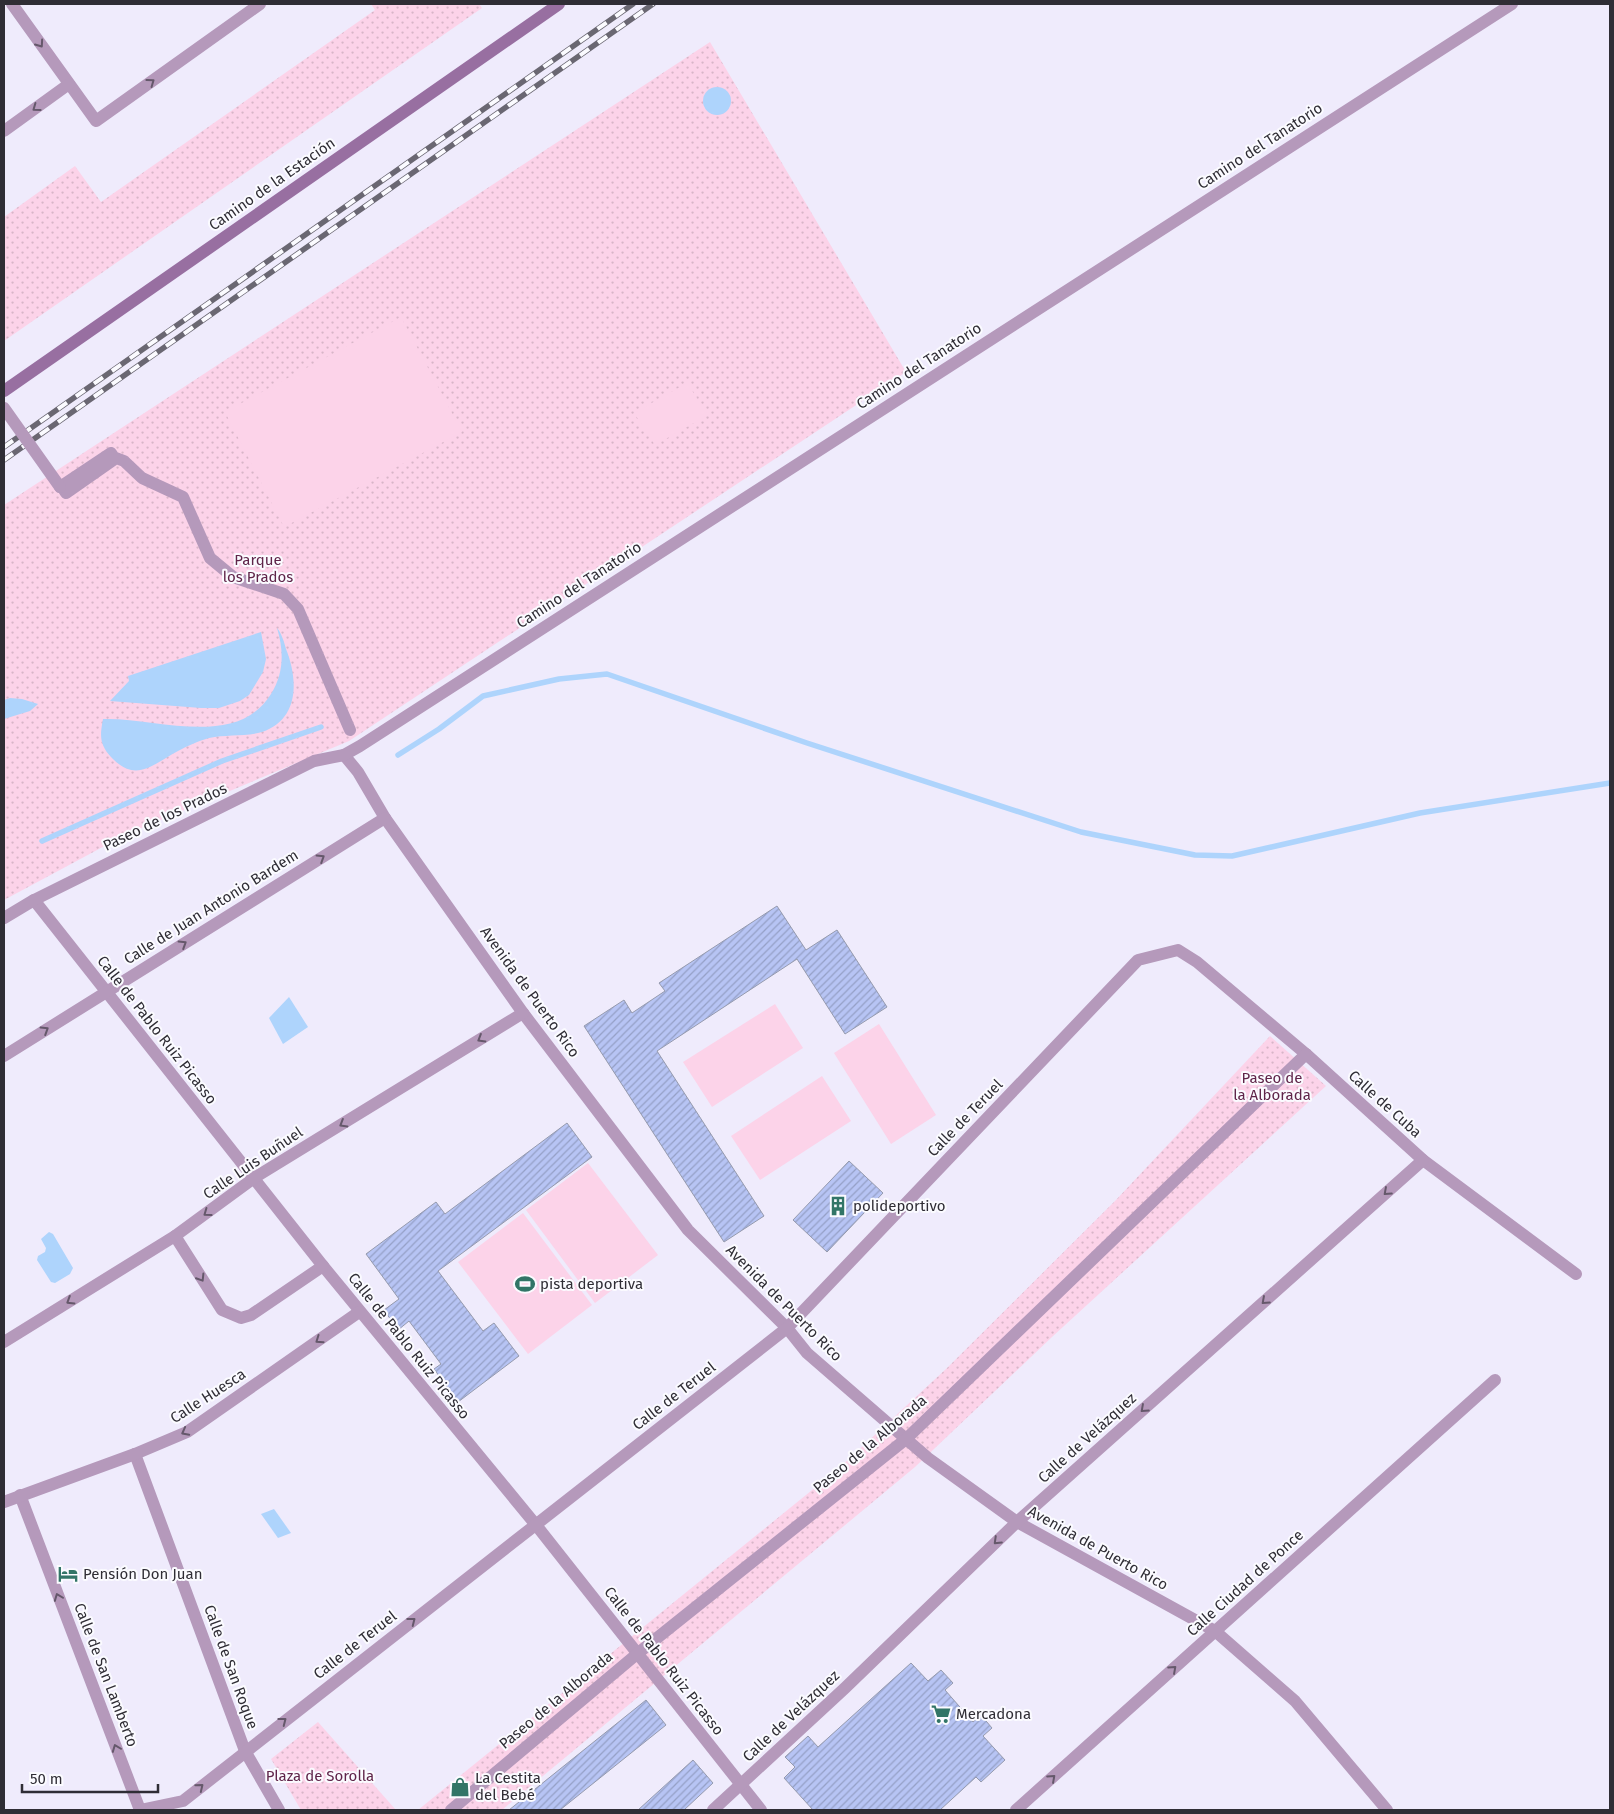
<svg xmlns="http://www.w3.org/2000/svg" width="1614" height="1814" font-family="'Fira Sans',sans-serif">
<defs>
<pattern id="grass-dots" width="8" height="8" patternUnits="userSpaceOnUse" patternTransform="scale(1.25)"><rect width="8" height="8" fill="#fcd3e9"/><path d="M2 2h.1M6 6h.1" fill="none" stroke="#d8b5c8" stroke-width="1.8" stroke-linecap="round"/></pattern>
<pattern id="building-hatch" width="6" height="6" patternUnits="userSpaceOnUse" patternTransform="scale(1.25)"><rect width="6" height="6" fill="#b7c4f4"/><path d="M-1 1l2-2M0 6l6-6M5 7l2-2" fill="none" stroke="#95a0c6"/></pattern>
</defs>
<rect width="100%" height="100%" fill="#efebfc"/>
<g fill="url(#grass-dots)">
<path d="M371 4H479L482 8 4 341V217L75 166 101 202 375 10Z"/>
<path d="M710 42 906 372 349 741 125 835 4 900V505Z"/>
<path d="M1270 1036 1326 1086 1052 1337 915 1467 502 1810H418L838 1469 946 1369 1115 1201Z"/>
<path d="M318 1722 396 1810H301L271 1759Z"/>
</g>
<g fill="#fcd3e9">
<path d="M401 317 462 432 284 527 225 412Z"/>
<path d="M687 383 708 415 655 445 634 413Z"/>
<path d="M775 1004 803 1048 712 1107 683 1062Z"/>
<path d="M879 1024 936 1115 891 1144 834 1053Z"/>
<path d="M822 1076 851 1121 760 1180 731 1136Z"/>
<path d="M588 1163 658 1255 595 1303 526 1210Z"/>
<path d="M523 1213 592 1305 528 1354 458 1262Z"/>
</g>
<g fill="#aed4fc">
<circle cx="717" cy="101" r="14"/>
<path d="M277 628C282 634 284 642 286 649 298 679 300 719 262 732 244 737 226 734 209 738 199 741 187 746 178 751 153 764 136 784 111 757 99 744 100 735 103 719 156 717 236 750 271 694 284 673 284 651 277 628Z"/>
<path d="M261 632 266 659 263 672 249 695 240 701 219 708H201L110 701 129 681 128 676Z"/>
<path d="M10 698 22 699 38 704 30 711 4 719V700Z"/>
<path d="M289 997 308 1027 283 1044 269 1018Z"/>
<path d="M49 1232 53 1234 73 1268 70 1274 55 1283 51 1282 37 1260 38 1256 45 1252 46 1248 41 1239Z"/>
<path d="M274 1509 291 1533 278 1538 261 1514Z"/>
</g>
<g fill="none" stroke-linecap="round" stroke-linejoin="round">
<g stroke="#aed4fc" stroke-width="5.5">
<path d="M398 755 439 729 483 696 559 679 607 674 807 743 1081 832 1195 855 1232 856 1420 813 1610 783"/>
<path d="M42 841 222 761 321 727"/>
</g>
</g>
<g fill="url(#building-hatch)" stroke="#959aad">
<path d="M777 906 806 950 837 930 887 1007 845 1034 797 959 657 1051 764 1216 724 1242 584 1026 624 1000 632 1013 665 991 659 983Z"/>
<path d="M567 1123 592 1157 438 1271 483 1331 494 1323 519 1356 458 1402 434 1369 441 1364 409 1321 398 1330 384 1310 399 1299 366 1254 436 1202 445 1214Z"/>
<path d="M849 1161 883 1193 827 1252 793 1220Z"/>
<path d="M911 1663 928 1681 941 1670 953 1683 945 1690 973 1722 981 1715 992 1728 983 1736 1005 1760 981 1782 976 1777 940 1810H813L784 1778 795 1767 785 1757 808 1736 818 1747Z"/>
<path d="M646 1700 666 1725 560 1810H509Z"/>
<path d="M693 1760 713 1783 684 1810H638Z"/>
</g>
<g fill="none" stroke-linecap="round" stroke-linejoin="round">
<g stroke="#b599bb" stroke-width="12">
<path d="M12 4 96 121 260 4"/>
<path d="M4 131 69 84"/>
<path d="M60 487 111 453 113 456 64 490 66 493 116 458 124 461 142 478 183 497 210 558 233 577 284 594 298 609 350 730"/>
<path d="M344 755 358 772 385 818 523 1013 688 1230 787 1328 807 1353 928 1458 1017 1522 1215 1631 1295 1701 1387 1810"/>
<path d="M34 900 323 1266 536 1525 761 1810"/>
<path d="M4 918 34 900 314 761 344 755 360 746 1512 4"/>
<path d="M4 1056 385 818"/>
<path d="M175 1236 222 1310 241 1318 251 1315 323 1266"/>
<path d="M4 1342 175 1236 254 1178 523 1013"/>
<path d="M135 1454 245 1751 279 1810"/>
<path d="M20 1495 140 1810"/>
<path d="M4 1502 135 1454 187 1432 359 1312"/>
<path d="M140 1810 183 1801 787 1328 1138 960 1178 950 1197 962 1306 1054 1423 1160 1576 1274"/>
<path d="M451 1810 637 1654 906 1439 1306 1054"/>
<path d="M713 1810 845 1688 1017 1522 1423 1160"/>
<path d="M1016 1810 1495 1380"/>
</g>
<path stroke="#986fa1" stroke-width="12" d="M4 391 559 4"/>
<defs>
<g id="rail">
<path d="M4 447 633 4"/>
<path d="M4 460 653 4"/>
</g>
</defs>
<use href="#rail" stroke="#6a6772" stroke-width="5.5"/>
<use href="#rail" stroke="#fbfbff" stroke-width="4" stroke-dasharray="11" stroke-linecap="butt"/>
<path stroke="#b599bb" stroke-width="12" d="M4 408 60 487"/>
</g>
<defs><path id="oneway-chevron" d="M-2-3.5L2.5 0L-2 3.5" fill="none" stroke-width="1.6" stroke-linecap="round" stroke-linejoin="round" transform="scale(1.25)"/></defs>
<g stroke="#65586b">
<use href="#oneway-chevron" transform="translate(40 44) rotate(55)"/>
<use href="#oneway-chevron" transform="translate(151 82) rotate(-36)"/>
<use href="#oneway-chevron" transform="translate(36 108) rotate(144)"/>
<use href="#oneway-chevron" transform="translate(321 858) rotate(-32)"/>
<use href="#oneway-chevron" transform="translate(183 944) rotate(-32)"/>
<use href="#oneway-chevron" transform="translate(45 1030) rotate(-32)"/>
<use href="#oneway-chevron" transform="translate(481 1039) rotate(149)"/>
<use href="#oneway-chevron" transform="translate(343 1124) rotate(149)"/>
<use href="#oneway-chevron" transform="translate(1387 1192) rotate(138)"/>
<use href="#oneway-chevron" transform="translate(207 1213) rotate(144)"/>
<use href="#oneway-chevron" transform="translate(201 1278) rotate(58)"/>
<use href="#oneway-chevron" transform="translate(70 1301) rotate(148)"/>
<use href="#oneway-chevron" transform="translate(1265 1301) rotate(138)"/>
<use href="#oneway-chevron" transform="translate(319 1340) rotate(145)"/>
<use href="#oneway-chevron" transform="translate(1144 1409) rotate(138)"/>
<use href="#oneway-chevron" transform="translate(185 1432) rotate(152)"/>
<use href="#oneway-chevron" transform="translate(997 1541) rotate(136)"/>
<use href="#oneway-chevron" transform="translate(58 1597) rotate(-111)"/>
<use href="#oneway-chevron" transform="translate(412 1621) rotate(-38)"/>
<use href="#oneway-chevron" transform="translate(1173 1669) rotate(-42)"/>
<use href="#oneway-chevron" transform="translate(283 1721) rotate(-38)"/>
<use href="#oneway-chevron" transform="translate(116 1748) rotate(-111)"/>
<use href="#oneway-chevron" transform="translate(1052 1778) rotate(-42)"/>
<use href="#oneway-chevron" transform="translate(200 1787) rotate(-39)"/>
</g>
<defs>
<symbol id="building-bare" viewBox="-9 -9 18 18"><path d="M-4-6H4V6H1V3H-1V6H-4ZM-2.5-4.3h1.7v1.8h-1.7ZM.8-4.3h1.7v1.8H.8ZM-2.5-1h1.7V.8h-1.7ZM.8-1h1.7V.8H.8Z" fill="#327567" stroke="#fbfbff" stroke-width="2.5" paint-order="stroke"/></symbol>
<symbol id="stadium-bare" viewBox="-9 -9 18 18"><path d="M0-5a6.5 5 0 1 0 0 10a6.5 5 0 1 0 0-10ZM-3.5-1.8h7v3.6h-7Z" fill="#327567" stroke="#fbfbff" stroke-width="2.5" paint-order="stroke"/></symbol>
<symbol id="hotel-bare" viewBox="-9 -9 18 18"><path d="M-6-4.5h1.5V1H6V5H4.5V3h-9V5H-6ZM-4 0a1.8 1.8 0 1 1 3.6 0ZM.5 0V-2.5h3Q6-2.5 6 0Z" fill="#327567" stroke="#fbfbff" stroke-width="2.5" paint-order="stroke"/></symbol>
<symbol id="supermarket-bare" viewBox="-9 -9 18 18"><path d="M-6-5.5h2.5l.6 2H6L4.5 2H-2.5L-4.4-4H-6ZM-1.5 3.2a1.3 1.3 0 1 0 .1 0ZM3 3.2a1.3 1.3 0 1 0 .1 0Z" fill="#327567" stroke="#fbfbff" stroke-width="2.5" paint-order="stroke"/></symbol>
<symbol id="shop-bare" viewBox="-9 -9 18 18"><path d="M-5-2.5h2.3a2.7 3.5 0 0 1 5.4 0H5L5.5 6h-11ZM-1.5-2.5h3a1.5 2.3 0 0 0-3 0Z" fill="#327567" stroke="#fbfbff" stroke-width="2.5" paint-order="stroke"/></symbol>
</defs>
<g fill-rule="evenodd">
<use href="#building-bare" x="824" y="1192" width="28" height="28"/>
<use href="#stadium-bare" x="511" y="1270" width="28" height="28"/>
<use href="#hotel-bare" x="54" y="1560" width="28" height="28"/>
<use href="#supermarket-bare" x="927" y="1700" width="28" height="28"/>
<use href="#shop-bare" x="446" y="1773" width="28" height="28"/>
</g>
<g text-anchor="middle" stroke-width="4" stroke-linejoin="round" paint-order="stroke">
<g font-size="15" fill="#2f2d35" stroke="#fbfbff">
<text transform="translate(1260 146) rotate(-33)" y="5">Camino del Tanatorio</text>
<text transform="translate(272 184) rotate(-35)" y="5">Camino de la Estación</text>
<text transform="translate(919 366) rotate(-33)" y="5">Camino del Tanatorio</text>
<text transform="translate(579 585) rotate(-33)" y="5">Camino del Tanatorio</text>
<text transform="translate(165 817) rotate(-26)" y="5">Paseo de los Prados</text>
<text transform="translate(211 907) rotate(-32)" y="5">Calle de Juan Antonio Bardem</text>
<text transform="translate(530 992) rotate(54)" y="5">Avenida de Puerto Rico</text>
<text transform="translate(157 1030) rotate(52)" y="5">Calle de Pablo Ruiz Picasso</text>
<text transform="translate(1385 1104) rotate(42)" y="5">Calle de Cuba</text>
<text transform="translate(965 1118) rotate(-46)" y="5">Calle de Teruel</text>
<text transform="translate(253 1163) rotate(-34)" y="5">Calle Luis Buñuel</text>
<text transform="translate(784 1303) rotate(45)" y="5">Avenida de Puerto Rico</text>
<text transform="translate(409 1346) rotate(51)" y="5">Calle de Pablo Ruiz Picasso</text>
<text transform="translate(208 1396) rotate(-33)" y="5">Calle Huesca</text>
<text transform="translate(674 1396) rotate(-38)" y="5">Calle de Teruel</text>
<text transform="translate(1087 1438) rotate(-42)" y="5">Calle de Velázquez</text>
<text transform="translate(870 1444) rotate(-40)" y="5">Paseo de la Alborada</text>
<text transform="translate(1098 1548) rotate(29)" y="5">Avenida de Puerto Rico</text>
<text transform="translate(1245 1583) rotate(-42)" y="5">Calle Ciudad de Ponce</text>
<text transform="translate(355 1645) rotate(-38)" y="5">Calle de Teruel</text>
<text transform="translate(664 1661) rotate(52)" y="5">Calle de Pablo Ruiz Picasso</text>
<text transform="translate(231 1667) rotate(70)" y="5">Calle de San Roque</text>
<text transform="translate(106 1675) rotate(69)" y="5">Calle de San Lamberto</text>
<text transform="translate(556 1700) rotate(-40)" y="5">Paseo de la Alborada</text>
<text transform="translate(791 1716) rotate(-43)" y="5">Calle de Velázquez</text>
</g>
<g font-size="15" fill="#5f2449" stroke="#fbfbff">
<text x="258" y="565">Parque<tspan x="258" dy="17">los Prados</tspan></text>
<text x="1272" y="1083">Paseo de<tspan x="1272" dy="17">la Alborada</tspan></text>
<text x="320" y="1781">Plaza de Sorolla</text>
</g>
<g font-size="15" fill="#2f2d35" stroke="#fbfbff" text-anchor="start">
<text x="853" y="1211">polideportivo</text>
<text x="540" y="1289">pista deportiva</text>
<text x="83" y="1579">Pensión Don Juan</text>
<text x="956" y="1719">Mercadona</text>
<text x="475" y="1783">La Cestita<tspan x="475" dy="17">del Bebé</tspan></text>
</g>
</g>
<rect width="1614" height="1814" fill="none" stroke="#2f2d35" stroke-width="10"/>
<path d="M22 1784v8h136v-8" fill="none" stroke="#2f2d35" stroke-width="2.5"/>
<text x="30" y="1784" font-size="15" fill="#2f2d35" stroke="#fbfbff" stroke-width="4" paint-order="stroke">50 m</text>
</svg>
